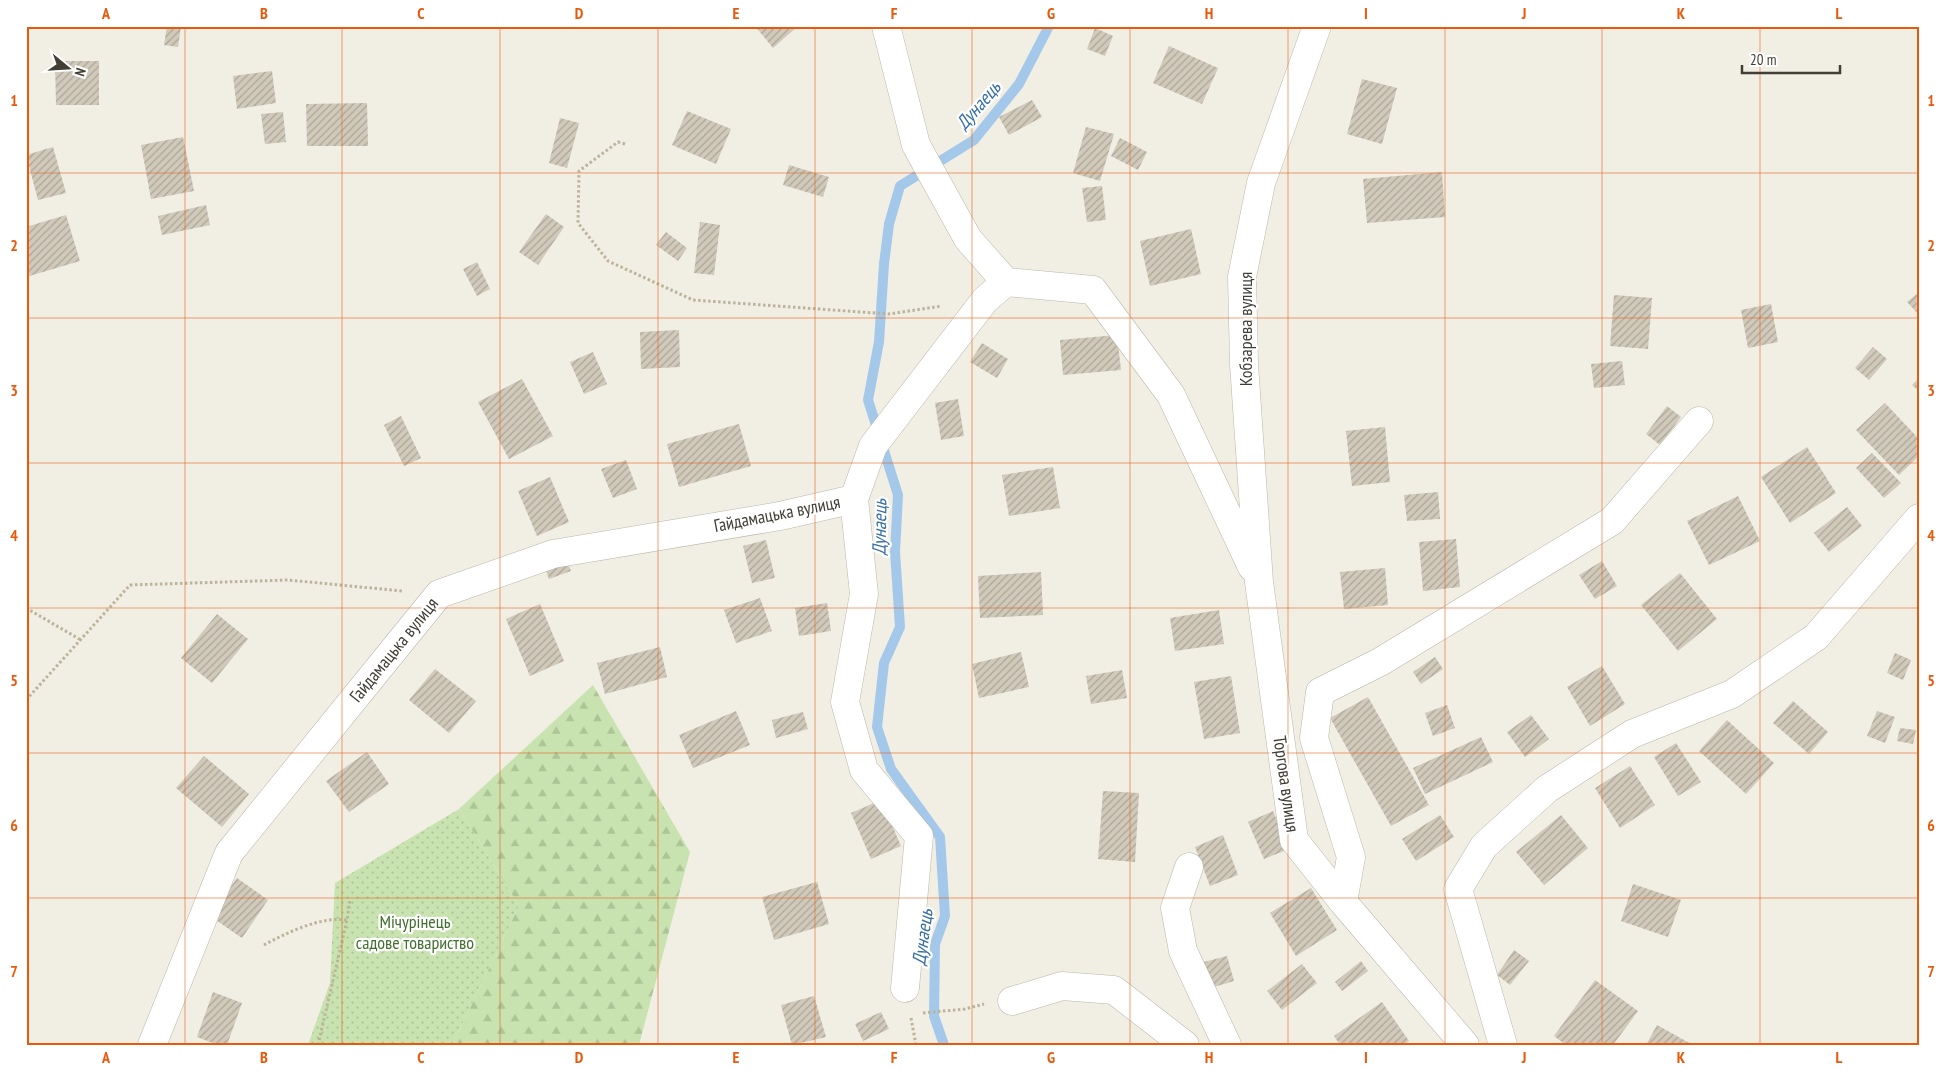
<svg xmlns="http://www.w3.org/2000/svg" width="1945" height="1071" font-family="'PT Sans Narrow',sans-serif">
<defs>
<pattern id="forest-firs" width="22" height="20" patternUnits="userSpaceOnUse" patternTransform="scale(1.25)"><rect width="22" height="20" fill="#c8e3af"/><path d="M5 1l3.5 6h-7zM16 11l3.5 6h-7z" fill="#adc497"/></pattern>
<pattern id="garden-dots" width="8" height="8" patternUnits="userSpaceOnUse" patternTransform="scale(1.25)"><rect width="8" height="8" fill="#c8e3af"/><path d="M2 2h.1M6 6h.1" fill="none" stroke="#adc497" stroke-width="1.8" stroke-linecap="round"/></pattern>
<pattern id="building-hatch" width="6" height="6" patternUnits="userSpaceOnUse" patternTransform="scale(1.25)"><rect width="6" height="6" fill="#d1cabb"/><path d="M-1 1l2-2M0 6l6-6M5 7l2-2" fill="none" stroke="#aba599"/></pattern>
</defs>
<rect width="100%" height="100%" fill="#f1eee4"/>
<path fill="url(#forest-firs)" d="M593 685 690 852 639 1045H452L519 906 459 809Z"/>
<path fill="url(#garden-dots)" d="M459 809 519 906 452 1045H308L330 983 335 883Z"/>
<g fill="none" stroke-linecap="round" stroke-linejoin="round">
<path stroke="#a4c8ea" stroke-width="10" d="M944 1045 934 1016 935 944 945 916 940 837 891 769 877 727 884 663 900 627 895 552 898 495 868 400 879 342 884 264 889 224 900 186 974 140 1019 84 1049 26"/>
</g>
<g fill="url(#building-hatch)">
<path d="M167 26H181L178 47 164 45Z"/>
<path d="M755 26H797V27L773 48Z"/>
<path d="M1095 28 1113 36 1105 56 1087 49Z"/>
<path d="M1169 46 1218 68 1202 104 1153 83Z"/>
<path d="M55 61H99V105H56Z"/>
<path d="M272 71 276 103 237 109 233 76Z"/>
<path d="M1362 79 1397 88 1382 144 1347 134Z"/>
<path d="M1032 100 1042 117 1009 135 999 117Z"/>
<path d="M367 103 368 146H307L306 104Z"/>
<path d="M687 111 731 129 716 164 672 145Z"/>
<path d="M283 112 286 142 265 144 261 114Z"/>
<path d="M560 118 579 123 567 168 549 163Z"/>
<path d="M1086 127 1114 134 1100 181 1073 173Z"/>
<path d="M183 137 194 191 151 199 141 145Z"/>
<path d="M1120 138 1147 152 1138 170 1111 156Z"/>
<path d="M53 147 66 193 38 200 26 155Z"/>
<path d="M789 165 829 177 823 197 783 185Z"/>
<path d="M1442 172 1445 217 1367 223 1363 179Z"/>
<path d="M1102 186 1106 220 1087 222 1082 188Z"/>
<path d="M206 205 210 225 162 235 158 216Z"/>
<path d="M546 214 564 227 538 265 519 252Z"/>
<path d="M66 215 80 261 26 277V227Z"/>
<path d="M700 222 720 225 714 275 694 273Z"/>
<path d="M1191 229 1201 274 1150 286 1140 241Z"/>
<path d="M666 232 687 248 678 261 656 245Z"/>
<path d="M477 262 490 289 477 296 463 269Z"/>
<path d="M1919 292V315L1907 302Z"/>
<path d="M1614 295 1652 298 1648 349 1610 346Z"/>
<path d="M1771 304 1778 342 1748 348 1741 310Z"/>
<path d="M679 330 680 367 641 369 640 332Z"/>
<path d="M1117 335 1121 370 1063 375 1060 340Z"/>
<path d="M982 343 1008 359 997 378 970 362Z"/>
<path d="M1873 347 1887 359 1869 380 1855 368Z"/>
<path d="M593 352 607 384 584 394 570 362Z"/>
<path d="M1622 361 1625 385 1594 388 1591 364Z"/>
<path d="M1919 378V391L1912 385Z"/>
<path d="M522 379 553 436 509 459 478 402Z"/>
<path d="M958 399 964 436 941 440 935 403Z"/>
<path d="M1885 403 1919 439V456L1899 475 1856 430Z"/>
<path d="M1667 406 1681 417 1660 445 1646 434Z"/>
<path d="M401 416 421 458 404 466 384 425Z"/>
<path d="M739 424 751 466 679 487 667 444Z"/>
<path d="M1385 427 1390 482 1352 486 1346 431Z"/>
<path d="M1807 447 1836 493 1790 523 1761 477Z"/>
<path d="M1872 453 1901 483 1884 498 1856 468Z"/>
<path d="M626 460 637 489 613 498 601 469Z"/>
<path d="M1053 467 1060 508 1009 516 1002 475Z"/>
<path d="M550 477 569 522 537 536 518 491Z"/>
<path d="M1438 492 1440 519 1407 521 1404 495Z"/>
<path d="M1738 496 1760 541 1709 565 1687 521Z"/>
<path d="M1847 507 1862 526 1829 552 1814 533Z"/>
<path d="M1456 539 1460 587 1423 591 1419 542Z"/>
<path d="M766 540 775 578 752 583 743 546Z"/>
<path d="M567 561 571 571 549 579 545 568Z"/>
<path d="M1602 561 1617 586 1595 599 1579 575Z"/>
<path d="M1385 568 1388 605 1344 609 1340 572Z"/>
<path d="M1041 572 1043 615 980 618 978 576Z"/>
<path d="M1680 573 1717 619 1678 651 1641 605Z"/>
<path d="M760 598 772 631 736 643 724 610Z"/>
<path d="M827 603 831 631 799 636 795 608Z"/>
<path d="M540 604 564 661 530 676 506 619Z"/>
<path d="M1219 610 1224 644 1175 651 1170 618Z"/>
<path d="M217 614 248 639 212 683 181 658Z"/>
<path d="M660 647 667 677 605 694 597 663Z"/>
<path d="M1021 652 1029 687 979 698 972 664Z"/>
<path d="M1895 653 1911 660 1903 680 1887 673Z"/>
<path d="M1435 657 1443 669 1421 684 1413 672Z"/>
<path d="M1602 666 1625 704 1590 726 1567 687Z"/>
<path d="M435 669 476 701 449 733 409 700Z"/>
<path d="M1122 670 1127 698 1091 704 1086 676Z"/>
<path d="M1231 676 1240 733 1204 739 1194 682Z"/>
<path d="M1368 697 1429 805 1391 826 1330 718Z"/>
<path d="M1793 701 1828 732 1809 754 1773 723Z"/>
<path d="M1447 705 1455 728 1433 736 1425 713Z"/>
<path d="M736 711 750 745 693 768 679 735Z"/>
<path d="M1877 711 1895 717 1885 743 1867 736Z"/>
<path d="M803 712 808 729 776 738 772 720Z"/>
<path d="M1531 715 1549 739 1525 757 1507 732Z"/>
<path d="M1727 720 1774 763 1746 794 1699 751Z"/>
<path d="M1900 728 1916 730 1913 744 1897 741Z"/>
<path d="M1481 737 1493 762 1425 794 1413 768Z"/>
<path d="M1676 743 1701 782 1678 796 1654 757Z"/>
<path d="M367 752 389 784 349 812 326 781Z"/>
<path d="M204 756 249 794 222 827 176 788Z"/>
<path d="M1630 766 1655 805 1620 828 1595 788Z"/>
<path d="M1103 791 1139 793 1135 862 1098 859Z"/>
<path d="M881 800 901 846 871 859 851 813Z"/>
<path d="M1273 811 1289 849 1264 859 1248 822Z"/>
<path d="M1440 815 1454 837 1416 861 1402 839Z"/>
<path d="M1561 815 1588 848 1544 885 1516 852Z"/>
<path d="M1223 835 1238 875 1210 886 1195 847Z"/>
<path d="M237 878 268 900 242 938 210 916Z"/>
<path d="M817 882 829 924 774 940 762 897Z"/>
<path d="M1633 884 1681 900 1668 937 1621 921Z"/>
<path d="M1311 888 1337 930 1296 956 1270 913Z"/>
<path d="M1514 950 1529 961 1510 985 1497 975Z"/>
<path d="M1227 956 1234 981 1207 989 1200 963Z"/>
<path d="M1361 961 1368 971 1342 991 1335 982Z"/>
<path d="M1302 964 1317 983 1282 1010 1267 991Z"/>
<path d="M1595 980 1638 1011 1613 1045H1566L1554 1036Z"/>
<path d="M213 992 242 1003 227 1045H218L197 1037Z"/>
<path d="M814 996 826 1037 792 1045 781 1005Z"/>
<path d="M1382 1002 1409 1041 1403 1045H1340L1334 1036Z"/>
<path d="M881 1012 889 1029 863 1041 855 1024Z"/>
<path d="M1657 1025 1693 1045H1646Z"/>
</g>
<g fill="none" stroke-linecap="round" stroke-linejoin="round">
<defs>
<g id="minor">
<path d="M886 26 916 145 968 239 1006 282 1093 290 1171 395 1252 567"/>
<path d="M1317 26 1261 183 1242 277 1244 364 1259 582 1294 840 1343 902 1465 1045"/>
<path d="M1189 867 1175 908 1183 951 1227 1045"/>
<path d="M1343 902 1351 857 1314 738 1320 692 1380 662 1612 521 1699 421"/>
<path d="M905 988 919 836 864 770 845 702 864 594 854 499 873 446 985 300 1006 282"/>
<path d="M1012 1001 1062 986 1114 990 1185 1045"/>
<path d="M152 1045 229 853 439 594 553 554 780 516 854 499"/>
<path d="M1503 1045 1458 889 1484 846 1547 789 1632 734 1732 694 1816 637 1919 518"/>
</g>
</defs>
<use href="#minor" stroke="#bbb6a8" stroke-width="29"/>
<g stroke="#bcb39a" stroke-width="3" stroke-dasharray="2.5 2.5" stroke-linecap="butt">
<path d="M625 144 618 142 579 171 578 223 608 261 693 300 889 314 942 306"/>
<path d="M26 608 81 640"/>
<path d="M26 700 130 585 288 580 402 591"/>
<path d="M264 945C286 933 321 916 347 920"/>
<path d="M923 1013 965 1009 984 1004"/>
<path d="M911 1018 916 1045"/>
<path d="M318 1045 347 920 350 900"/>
</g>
<use href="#minor" stroke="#fff" stroke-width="28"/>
</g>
<path fill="none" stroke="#e8590c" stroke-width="1" stroke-opacity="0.55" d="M185 26V1045M342 26V1045M500 26V1045M658 26V1045M815 26V1045M972 26V1045M1130 26V1045M1288 26V1045M1445 26V1045M1602 26V1045M1760 26V1045M26 173H1919M26 318H1919M26 463H1919M26 608H1919M26 753H1919M26 898H1919"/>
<g text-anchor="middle" stroke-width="4.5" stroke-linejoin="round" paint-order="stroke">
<g font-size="18" fill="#423e35" stroke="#fff">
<text transform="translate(1246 329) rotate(-90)" y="6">Кобзарева вулиця</text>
<text transform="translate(777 514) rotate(-11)" y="6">Гайдамацька вулиця</text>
<text transform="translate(394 650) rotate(-51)" y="6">Гайдамацька вулиця</text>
<text transform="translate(1286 784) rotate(82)" y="6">Торгова вулиця</text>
</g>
<g font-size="18" fill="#416f2d" stroke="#fff">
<text x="415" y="928">Мічурінець<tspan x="415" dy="21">садове товариство</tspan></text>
</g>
<g font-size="19" font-style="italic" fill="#366ea6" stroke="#fff">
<text transform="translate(978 105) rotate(-49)" y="7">Дунаець</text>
<text transform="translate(879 527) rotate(-89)" y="7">Дунаець</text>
<text transform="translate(922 937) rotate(-82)" y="7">Дунаець</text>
</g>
</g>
<rect width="1945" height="1071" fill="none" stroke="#ffffff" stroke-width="55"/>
<g transform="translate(68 68) rotate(108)" stroke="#ffffff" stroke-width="4" paint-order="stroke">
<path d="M0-4L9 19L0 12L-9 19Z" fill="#423e35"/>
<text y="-8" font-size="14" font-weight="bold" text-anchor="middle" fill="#423e35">N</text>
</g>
<path d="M1742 65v8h98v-8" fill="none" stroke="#423e35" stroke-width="2.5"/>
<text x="1750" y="65" font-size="15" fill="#423e35" stroke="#ffffff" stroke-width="4" paint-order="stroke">20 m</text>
<rect x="28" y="28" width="1890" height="1016" fill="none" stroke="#e8590c" stroke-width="2"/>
<g font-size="16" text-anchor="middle" font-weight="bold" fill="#e8590c">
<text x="106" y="19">A</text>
<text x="264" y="19">B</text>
<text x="421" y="19">C</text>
<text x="579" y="19">D</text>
<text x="736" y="19">E</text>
<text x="894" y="19">F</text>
<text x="1051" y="19">G</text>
<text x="1209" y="19">H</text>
<text x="1366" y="19">I</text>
<text x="1524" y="19">J</text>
<text x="1681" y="19">K</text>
<text x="1839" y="19">L</text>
<text x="14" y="106">1</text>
<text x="1931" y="106">1</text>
<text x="14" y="251">2</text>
<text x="1931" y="251">2</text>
<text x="14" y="396">3</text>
<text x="1931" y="396">3</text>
<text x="14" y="541">4</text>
<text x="1931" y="541">4</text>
<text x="14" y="686">5</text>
<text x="1931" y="686">5</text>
<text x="14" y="831">6</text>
<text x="1931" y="831">6</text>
<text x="14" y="977">7</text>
<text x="1931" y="977">7</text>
<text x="106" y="1063">A</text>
<text x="264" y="1063">B</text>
<text x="421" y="1063">C</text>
<text x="579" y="1063">D</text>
<text x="736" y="1063">E</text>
<text x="894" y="1063">F</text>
<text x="1051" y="1063">G</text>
<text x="1209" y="1063">H</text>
<text x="1366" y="1063">I</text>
<text x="1524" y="1063">J</text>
<text x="1681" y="1063">K</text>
<text x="1839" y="1063">L</text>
</g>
</svg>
